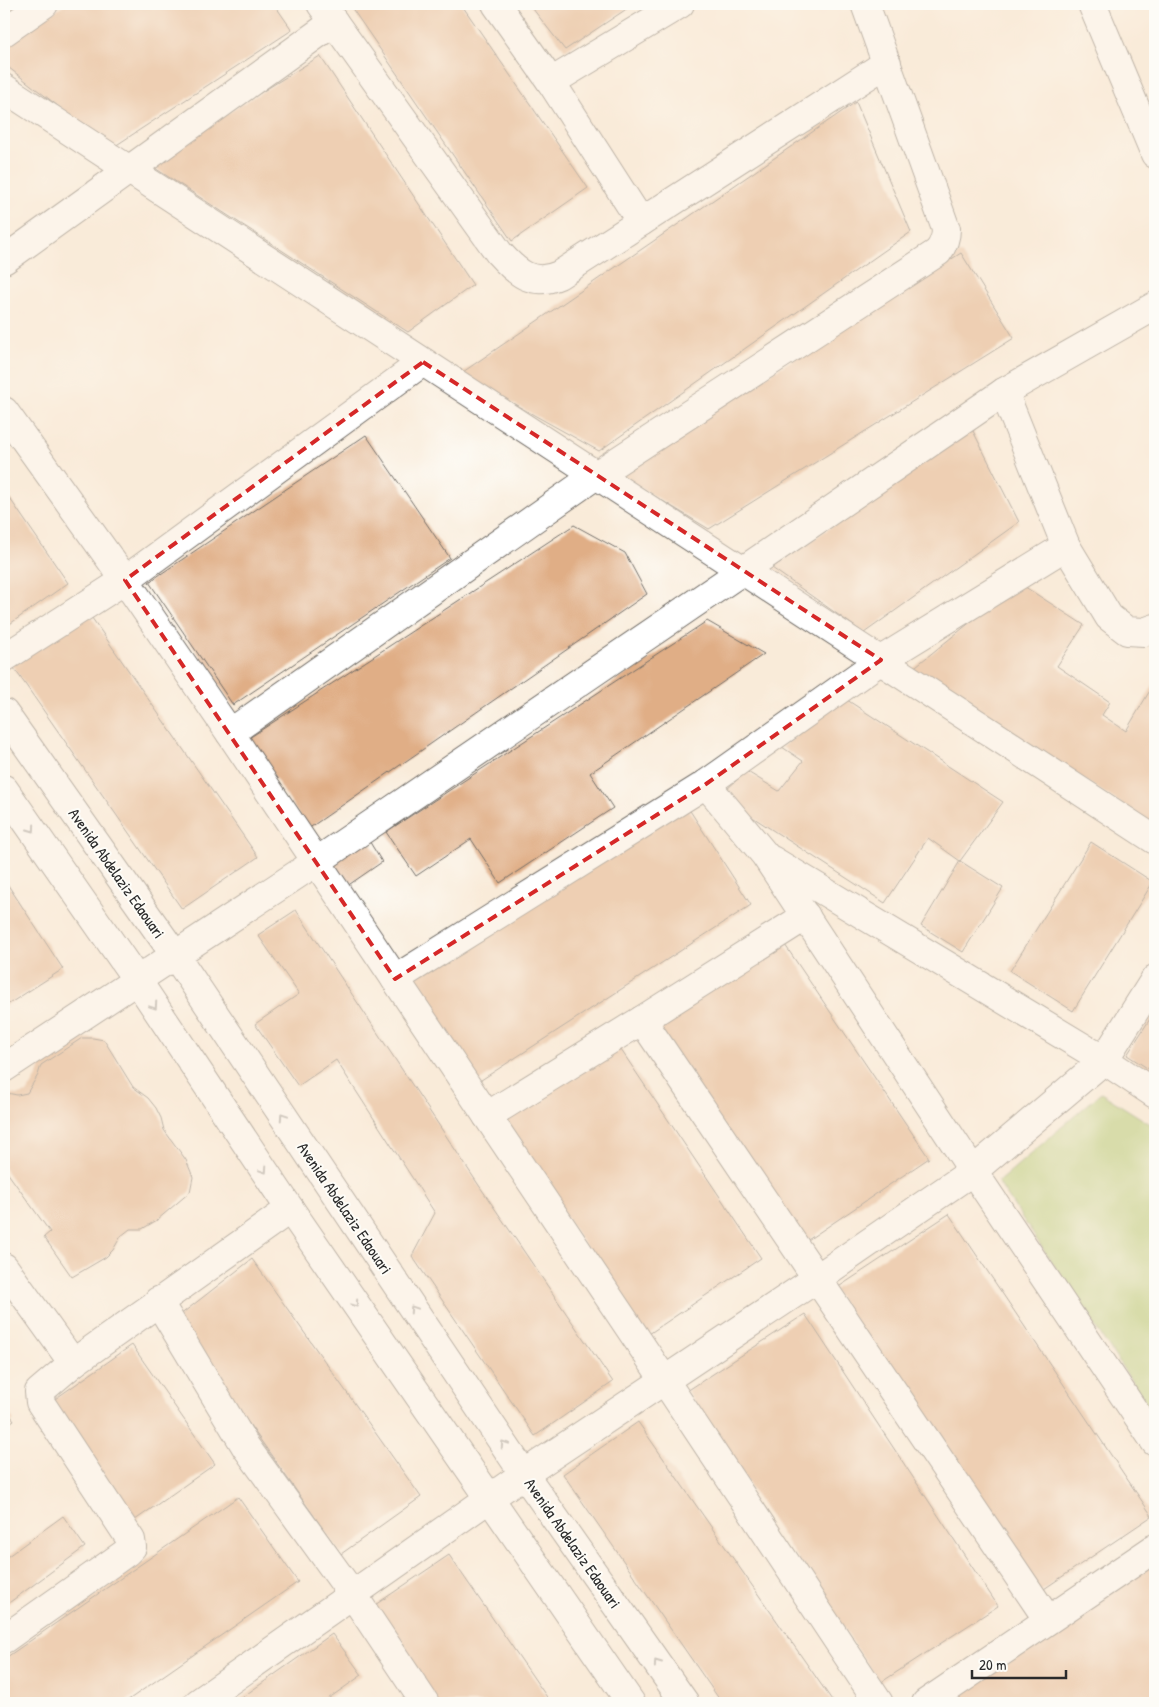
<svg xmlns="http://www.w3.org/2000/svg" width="1159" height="1707" font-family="'Patrick Hand',sans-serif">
<rect width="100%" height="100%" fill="#fdfcf7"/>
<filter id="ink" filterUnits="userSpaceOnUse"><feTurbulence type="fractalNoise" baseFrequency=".02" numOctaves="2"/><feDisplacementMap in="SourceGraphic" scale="10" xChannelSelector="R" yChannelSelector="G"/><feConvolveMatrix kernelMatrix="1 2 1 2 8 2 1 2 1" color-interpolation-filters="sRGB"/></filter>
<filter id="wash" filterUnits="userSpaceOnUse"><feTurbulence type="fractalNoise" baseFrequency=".0096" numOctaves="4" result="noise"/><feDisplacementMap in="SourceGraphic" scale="20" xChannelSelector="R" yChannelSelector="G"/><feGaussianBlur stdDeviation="1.12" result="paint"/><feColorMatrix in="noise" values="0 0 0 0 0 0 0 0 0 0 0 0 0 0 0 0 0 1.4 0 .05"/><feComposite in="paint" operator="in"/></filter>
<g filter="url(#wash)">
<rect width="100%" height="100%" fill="#f9ebd9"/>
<path fill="#afca71" stroke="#6d7a4e" d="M1101 1093 1155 1127V1416L998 1182Z"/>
<g id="blocks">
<g fill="#e0ae86">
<path d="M66 4H274L292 30 112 148 4 64V44Z"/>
<path d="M349 4H461L588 188 512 241Z"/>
<path d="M529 4H634L565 50Z"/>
<path d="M320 56 473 285 408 332 147 163Z"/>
<path d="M856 102 911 232 599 451 460 374Z"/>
<path d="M961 253 1014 338 709 529 615 472Z"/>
<path d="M972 429 1019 522 864 633 772 568Z"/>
<path d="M366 435 450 558 233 705 149 582Z"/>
<path d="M4 490 68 583 4 628Z"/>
<path d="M574 525 625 553 647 594 308 829 249 738Z"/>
<path d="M1019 583 1084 625 1057 666 1110 702 1102 715 1126 731 1155 682V825L911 670Z"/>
<path d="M85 608 258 857 182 909 9 661Z"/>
<path d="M707 621 764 654 590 773 613 808 500 883 471 839 416 876 386 832Z"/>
<path d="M844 698 1003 802 960 861 928 838 885 903 720 796 746 771 779 791 803 761 782 747Z"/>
<path d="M685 803 751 905 475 1084 408 982Z"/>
<path d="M368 839 382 862 337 893 322 870Z"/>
<path d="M1091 842 1153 882 1073 1011 1010 971Z"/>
<path d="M960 861 1003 888 963 952 921 926Z"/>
<path d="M4 879 63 969 4 1007Z"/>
<path d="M296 910 478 1184 613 1382 535 1436 412 1256 435 1213 336 1060 298 1086 255 1024 299 994 258 935Z"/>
<path d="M781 939 929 1158 802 1244 655 1024Z"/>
<path d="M1155 1011V1073L1127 1055Z"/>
<path d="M82 1038H93L104 1040 133 1087 148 1098 156 1108 161 1118 164 1130 186 1160 193 1177 190 1192 157 1220 142 1229H130L121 1236 113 1250 106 1257 72 1277 44 1237 50 1232 4 1168V1095L7 1093 17 1095 27 1093 38 1075 41 1065Z"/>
<path d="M617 1044 761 1258 646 1336 501 1121Z"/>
<path d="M949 1214 1152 1516 1038 1593 834 1290Z"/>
<path d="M252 1259 421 1497 341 1554 175 1319Z"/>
<path d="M805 1314 998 1606 880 1683 687 1391Z"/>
<path d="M132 1345 215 1464 128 1525 45 1406Z"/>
<path d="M4 1407 14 1420 4 1427Z"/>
<path d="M638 1422 834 1703H722L563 1474Z"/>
<path d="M238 1497 298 1582 124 1703H4V1659Z"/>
<path d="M63 1516 85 1547 6 1605 4 1603V1559Z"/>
<path d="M449 1555 551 1703H438L372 1607Z"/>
<path d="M1155 1562V1703H949Z"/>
<path d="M332 1634 362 1675 322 1703H234Z"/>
</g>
</g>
</g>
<g filter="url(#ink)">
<use href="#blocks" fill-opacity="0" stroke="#736e68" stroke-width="1"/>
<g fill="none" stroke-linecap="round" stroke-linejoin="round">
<defs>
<g id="minor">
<path d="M321 4 499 253C516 272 532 287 559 275L887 63"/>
<path d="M496 4 551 82 641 222"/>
<path d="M1092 4 1155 154"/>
<path d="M4 32 44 4"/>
<path d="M551 82 680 4"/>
<path d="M4 88 1155 840"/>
<path d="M4 260 334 22"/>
<path d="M1004 392 1066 546 1109 617 1127 631 1144 632 1155 628"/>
<path d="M4 411 125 580 230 733 665 1381 879 1703"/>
<path d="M4 658 125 580 423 362"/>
<path d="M4 713 175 955 524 1474 685 1703"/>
<path d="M230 733 596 475 938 252C944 244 946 238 946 229L865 4"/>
<path d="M706 784 765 855 973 1171 1155 1442"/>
<path d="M4 789 137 980 290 1209 631 1703"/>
<path d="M772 860 1104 1060 1155 1094"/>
<path d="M395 979 706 784 881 660 1066 546"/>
<path d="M642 1020 1048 1620"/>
<path d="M4 1068 316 862 1004 392 1155 306"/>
<path d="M487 1116 642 1020 806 916"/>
<path d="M4 1267 73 1363"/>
<path d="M158 1301 246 1447 353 1595 425 1703"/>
<path d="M4 1639 127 1552 132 1547 131 1540 40 1402 39 1392 73 1363 290 1209"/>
<path d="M198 1703 524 1474 816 1279 973 1171 1104 1060 1155 979"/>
<path d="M926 1703 1155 1548"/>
</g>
</defs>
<use href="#minor" stroke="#736e68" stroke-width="30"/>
<use href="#minor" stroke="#fff" stroke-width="28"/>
</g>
<defs><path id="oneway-chevron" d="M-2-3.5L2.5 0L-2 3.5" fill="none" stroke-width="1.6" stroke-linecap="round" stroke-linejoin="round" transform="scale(1.25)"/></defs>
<g stroke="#a0a0a0">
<use href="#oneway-chevron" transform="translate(32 829) rotate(55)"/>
<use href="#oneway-chevron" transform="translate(154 1006) rotate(56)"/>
<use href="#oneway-chevron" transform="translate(283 1116) rotate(-124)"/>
<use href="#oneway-chevron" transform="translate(264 1170) rotate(56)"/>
<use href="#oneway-chevron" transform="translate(355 1304) rotate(55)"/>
<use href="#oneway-chevron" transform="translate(413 1309) rotate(-124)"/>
<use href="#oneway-chevron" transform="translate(504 1444) rotate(-124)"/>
<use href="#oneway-chevron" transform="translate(657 1663) rotate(-125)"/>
</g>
</g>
<path d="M0 0H1159V1707H0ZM423 362 881 660 706 784 395 979 125 580Z" fill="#f9ebd9" fill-opacity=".55" fill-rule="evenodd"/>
<path fill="none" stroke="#d62828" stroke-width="4" stroke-dasharray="10 6" stroke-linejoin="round" d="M423 362 881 660 706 784 395 979 125 580Z"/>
<g text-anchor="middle" stroke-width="4" stroke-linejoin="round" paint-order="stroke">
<g font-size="16" fill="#2b2b2b" stroke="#fdfcf7">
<text transform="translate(117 873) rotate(55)" y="6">Avenida Abdelaziz Edaouari</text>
<text transform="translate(345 1208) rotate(56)" y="6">Avenida Abdelaziz Edaouari</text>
<text transform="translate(573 1543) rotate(55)" y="6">Avenida Abdelaziz Edaouari</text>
</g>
</g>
<rect width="1159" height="1707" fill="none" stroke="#fdfcf7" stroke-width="20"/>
<path d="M972 1670v8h94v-8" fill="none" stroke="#2b2b2b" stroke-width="2.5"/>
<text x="979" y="1670" font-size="15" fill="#2b2b2b" stroke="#fdfcf7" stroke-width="4" paint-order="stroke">20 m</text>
</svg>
